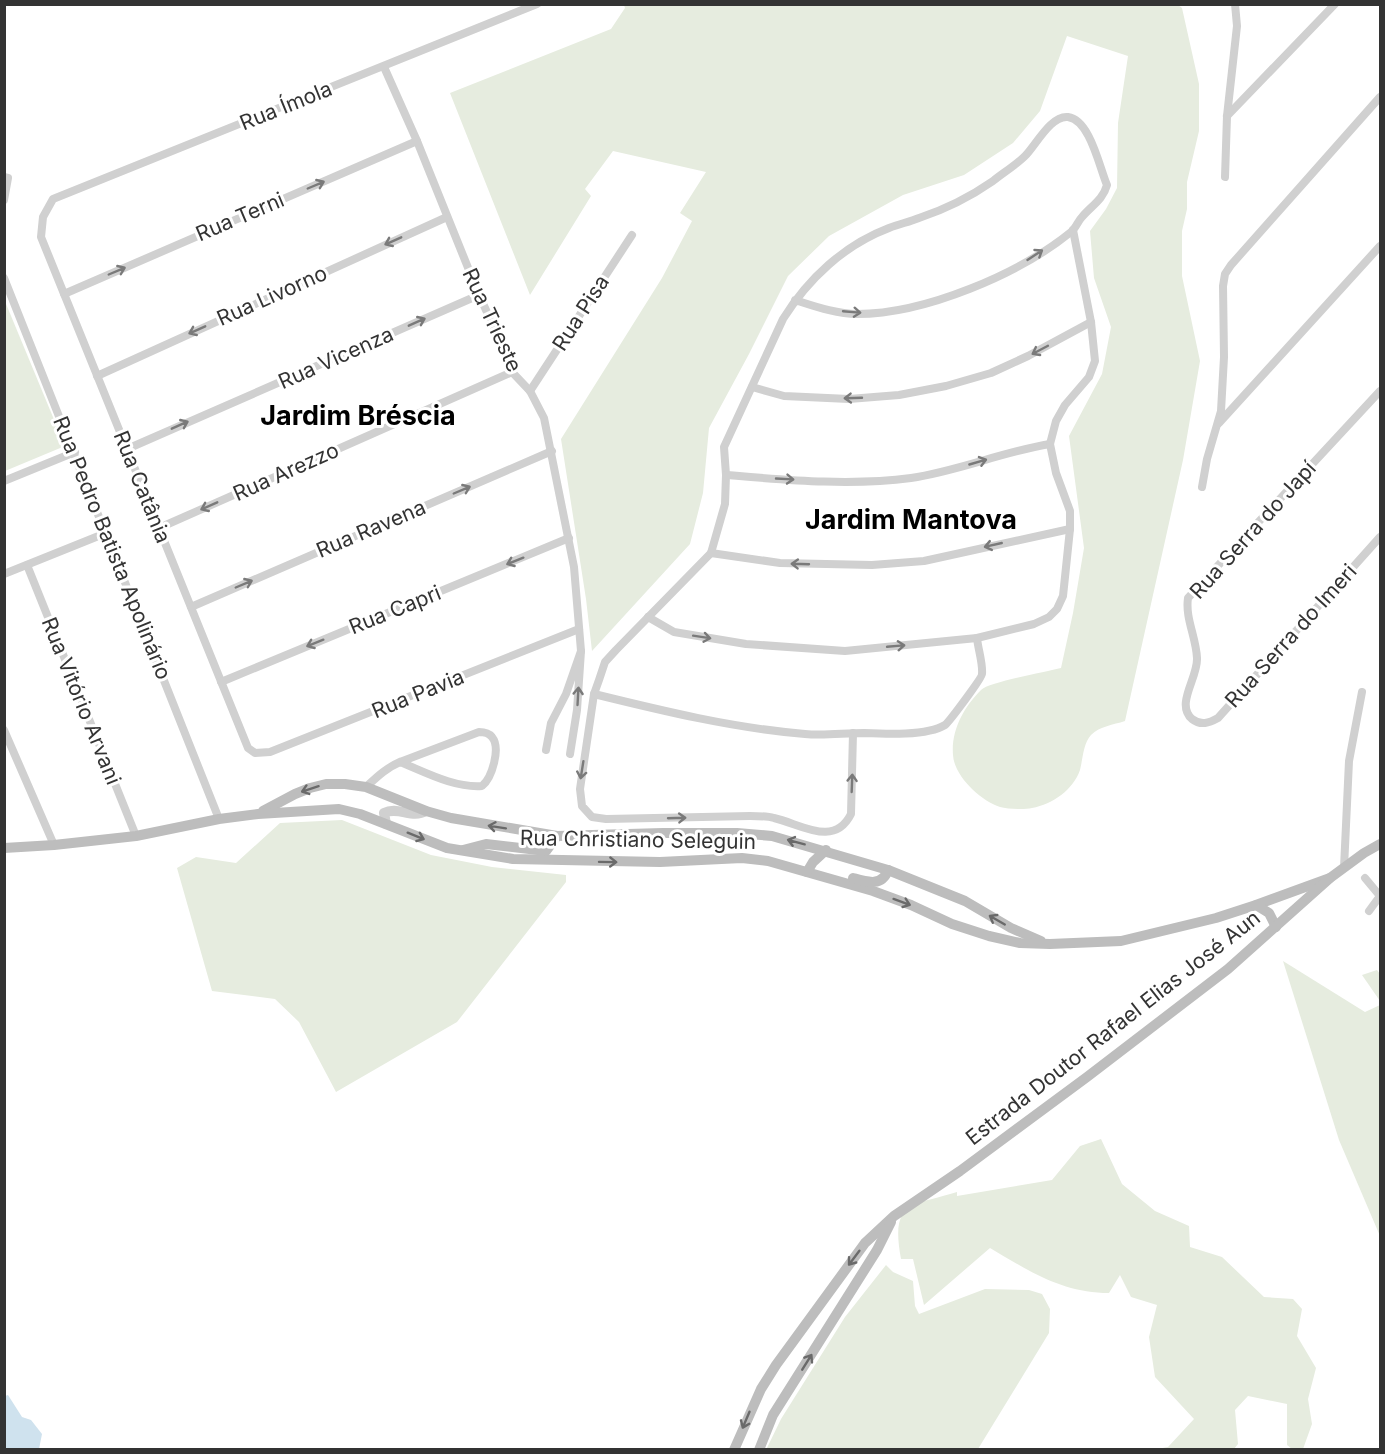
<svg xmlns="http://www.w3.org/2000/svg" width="1385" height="1454" font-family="Inter,sans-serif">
<rect width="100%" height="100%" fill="#fff"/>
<g fill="#e6ecdf">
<path d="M1178 5 1182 8 1199 84V131L1187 182V209L1182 231V276L1200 361 1183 460 1125 721C1113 725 1100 726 1091 735 1083 744 1083 758 1080 770 1073 790 1053 804 1032 808 1024 810 1008 809 1000 807 981 801 954 776 953 755 951 730 964 707 981 690 989 682 1046 672 1061 668L1073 613 1084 548 1069 436 1102 374 1111 327 1094 278 1090 231 1106 209 1117 188 1118 123 1128 56 1067 36 1040 111 1013 143 964 175 903 195 829 236 788 276 749 354 709 428 703 493 690 544 592 651 586 599 561 439 662 278 692 221 680 213 706 172 613 151 585 189 591 196 530 295 450 93 611 29 625 8 624 5Z"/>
<path d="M4 299 65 446 5 471H4Z"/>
<path d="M342 820 431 855 492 867 566 875V882L457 1022 336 1092 299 1022 275 999 212 991 177 868 196 857 236 863 280 823Z"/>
<path d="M1283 961 1365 1012 1380 1005V1236L1339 1140Z"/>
<path d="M1377 970 1380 974V1001L1362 975Z"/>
<path d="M1101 1139 1122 1184 1155 1211 1189 1226 1190 1247 1222 1257 1264 1297 1293 1299 1302 1309 1297 1336 1316 1368 1308 1399 1312 1424 1303 1449H1292L1287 1445V1404L1248 1396 1235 1410 1238 1444 1234 1449H1157L1168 1447 1194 1419 1155 1377 1149 1337 1157 1305 1131 1297 1120 1275 1109 1293C1062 1293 1029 1271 990 1248L924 1305 913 1259H901C890 1200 912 1206 957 1192V1196L1052 1180 1080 1146Z"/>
<path d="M886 1265 893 1272 913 1281 915 1306 919 1314 985 1289 1029 1290 1042 1294 1050 1309 1049 1333 978 1449 766 1450 781 1419 845 1317Z"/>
</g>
<path fill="#cfe2ee" d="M8 1395 22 1417 31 1420 42 1434 39 1449H5V1396Z"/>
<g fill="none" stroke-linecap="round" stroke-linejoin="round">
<g stroke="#d0d0d0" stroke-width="8">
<path d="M537 4 53 199 43 217 41 237 248 748 255 753 270 752 579 629"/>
<path d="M384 67 417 141 479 295 505 351 512 372 530 391 544 418 574 567 581 651"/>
<path d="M1227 116 1335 4"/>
<path d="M4 177 8 178 4 200"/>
<path d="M1225 177 1227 116 1237 26 1235 4"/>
<path d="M4 278 219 819"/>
<path d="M64 294 417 141"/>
<path d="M795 300C814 306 836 314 857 314 925 314 1019 274 1071 232 1076 228 1078 221 1082 217 1091 206 1103 200 1107 185 1099 166 1090 120 1068 117 1051 115 1036 145 1025 156 1016 165 1003 173 993 181 970 197 946 209 919 218 909 222 899 224 889 228 844 245 808 279 783 319L724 447 726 475 725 504 711 553 616 650 605 662 599 680 594 694 580 789 582 806 592 817 606 819 750 816C758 816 767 816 774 818 801 824 834 848 851 814L853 733"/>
<path d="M97 376 447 217"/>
<path d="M752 387 784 396 849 399 899 395 946 386 991 373 1028 356 1091 322"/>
<path d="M530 391 632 235"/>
<path d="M1380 391 1188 598C1185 618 1196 637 1197 658 1198 678 1175 704 1192 719 1201 726 1209 723 1218 718L1380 537"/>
<path d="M1219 423 1380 246"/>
<path d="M127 449 479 295"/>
<path d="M726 475C787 480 850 486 911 478 958 471 1002 452 1050 444"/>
<path d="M4 481 75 452"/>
<path d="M1202 487 1207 459 1221 411 1224 357 1223 286 1225 274 1231 265 1380 97"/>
<path d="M159 528 512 372"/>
<path d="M711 553 780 563 872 565 924 561 1070 529"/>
<path d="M27 565 136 836"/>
<path d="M4 574 106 533"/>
<path d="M191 607 552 451"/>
<path d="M648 617 674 632 746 644 845 651 977 638 1034 624 1049 617 1057 609 1063 596 1070 529V511L1056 473 1050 444 1056 421 1065 405 1089 377 1095 361 1091 322 1073 230"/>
<path d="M221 682 569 538"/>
<path d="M594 694C663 711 733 728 805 734 824 736 844 733 864 733 885 734 927 736 945 725 949 722 982 678 982 674 983 663 978 649 977 638"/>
<path d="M4 730 54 845"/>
<path d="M546 750 551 723 566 694 581 651 577 710 570 754"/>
<path d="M366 787C377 777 386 768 400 762L479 732C484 732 489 733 492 737 501 748 492 778 482 786 454 788 425 772 400 762"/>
<path d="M1344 868 1349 761 1362 692"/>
<path d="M1365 878 1380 896"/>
<path d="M1369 911 1380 896"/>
</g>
<path stroke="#d0d0d0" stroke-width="10" d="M386 824 384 813C398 806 412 819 426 811"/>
<g stroke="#bdbdbd" stroke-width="10">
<path d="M263 811 295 794 310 788 326 784H345L366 787 426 811 451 818 557 836 663 833H737L772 836 888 870 965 901 1011 928 1041 941"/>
<path d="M4 848 54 845 136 836 219 819 258 814 339 809 360 814 447 848 513 859 660 862 742 858 768 861 873 891 911 905 952 924 989 936 1020 943 1050 944 1121 941 1216 918 1256 905 1330 878"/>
<path d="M463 850 486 844 546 851 557 836"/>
<path d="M807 872 813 862 826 850"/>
<path d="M853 878C867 882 882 887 888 870"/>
<path d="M1256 905 1269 913 1276 927"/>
<path d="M734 1450 761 1389 776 1365 865 1243 894 1216 960 1171 1087 1077 1228 969 1330 878 1364 853 1380 844"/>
<path d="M759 1450 773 1415 877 1250 891 1222"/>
</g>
</g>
<defs><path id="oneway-shaft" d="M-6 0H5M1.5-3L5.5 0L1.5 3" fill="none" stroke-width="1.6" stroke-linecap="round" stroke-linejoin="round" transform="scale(1.5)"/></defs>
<g stroke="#7a7a7a">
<use href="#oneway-shaft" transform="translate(316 185) rotate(-23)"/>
<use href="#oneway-shaft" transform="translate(393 241) rotate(156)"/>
<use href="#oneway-shaft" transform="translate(1035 255) rotate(-33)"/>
<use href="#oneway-shaft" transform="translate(117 271) rotate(-23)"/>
<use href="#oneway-shaft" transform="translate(852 312) rotate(5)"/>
<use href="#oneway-shaft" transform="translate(417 322) rotate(-24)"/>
<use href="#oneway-shaft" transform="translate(197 330) rotate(156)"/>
<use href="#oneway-shaft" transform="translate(1040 350) rotate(152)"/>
<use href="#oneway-shaft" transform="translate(853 398) rotate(178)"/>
<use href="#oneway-shaft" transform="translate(180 425) rotate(-24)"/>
<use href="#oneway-shaft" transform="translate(978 462) rotate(-16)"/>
<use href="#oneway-shaft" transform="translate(785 479) rotate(3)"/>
<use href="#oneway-shaft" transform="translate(462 490) rotate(-23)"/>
<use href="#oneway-shaft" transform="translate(209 506) rotate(156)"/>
<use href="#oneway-shaft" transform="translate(993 545) rotate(167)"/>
<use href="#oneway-shaft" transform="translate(515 561) rotate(158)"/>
<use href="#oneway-shaft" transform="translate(800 564) rotate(-178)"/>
<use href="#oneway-shaft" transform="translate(244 584) rotate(-23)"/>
<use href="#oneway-shaft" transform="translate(702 637) rotate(9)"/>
<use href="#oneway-shaft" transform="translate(315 643) rotate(158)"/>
<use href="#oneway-shaft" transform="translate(896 646) rotate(-5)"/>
<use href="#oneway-shaft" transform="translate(578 696) rotate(-87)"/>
<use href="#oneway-shaft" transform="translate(582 770) rotate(99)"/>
<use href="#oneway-shaft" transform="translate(852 783) rotate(-88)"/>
<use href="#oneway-shaft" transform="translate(677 818) rotate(-2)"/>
</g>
<g stroke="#6a6a6a">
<use href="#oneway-shaft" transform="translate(310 789) rotate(162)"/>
<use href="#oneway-shaft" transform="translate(497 827) rotate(-171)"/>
<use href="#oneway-shaft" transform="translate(416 836) rotate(22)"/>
<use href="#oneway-shaft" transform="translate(796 842) rotate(-165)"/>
<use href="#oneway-shaft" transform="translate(608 862) rotate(1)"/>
<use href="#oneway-shaft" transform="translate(902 902) rotate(20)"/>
<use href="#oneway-shaft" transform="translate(997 920) rotate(-150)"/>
<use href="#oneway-shaft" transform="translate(854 1258) rotate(127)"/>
<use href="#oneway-shaft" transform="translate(807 1362) rotate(-58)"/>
<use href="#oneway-shaft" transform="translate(746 1420) rotate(113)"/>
</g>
<g text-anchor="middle" stroke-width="6" stroke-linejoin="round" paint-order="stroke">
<g font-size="21" fill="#333" stroke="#fff">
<text transform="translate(286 106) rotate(-22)" y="7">Rua Ímola</text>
<text transform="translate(240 217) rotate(-23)" y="7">Rua Terni</text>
<text transform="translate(272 296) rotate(-24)" y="7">Rua Livorno</text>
<text transform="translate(581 313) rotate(-57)" y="7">Rua Pisa</text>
<text transform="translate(492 320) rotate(65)" y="7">Rua Trieste</text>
<text transform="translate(336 358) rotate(-24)" y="7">Rua Vicenza</text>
<text transform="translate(286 472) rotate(-24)" y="7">Rua Arezzo</text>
<text transform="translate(142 487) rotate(68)" y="7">Rua Catânia</text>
<text transform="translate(371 529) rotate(-23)" y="7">Rua Ravena</text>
<text transform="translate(1253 530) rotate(-48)" y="7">Rua Serra do Japí</text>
<text transform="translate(112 548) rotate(68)" y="7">Rua Pedro Batista Apolinário</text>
<text transform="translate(395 610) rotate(-22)" y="7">Rua Capri</text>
<text transform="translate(1291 636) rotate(-48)" y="7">Rua Serra do Imeri</text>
<text transform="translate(418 694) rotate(-22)" y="7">Rua Pavia</text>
<text transform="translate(81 701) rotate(68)" y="7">Rua Vitório Arvani</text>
<text transform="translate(638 840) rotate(1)" y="7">Rua Christiano Seleguin</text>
<text transform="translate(1113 1028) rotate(-38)" y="7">Estrada Doutor Rafael Elias José Aun</text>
</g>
<g font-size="27" font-weight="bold" fill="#000" stroke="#fff">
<text x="358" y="425">Jardim Bréscia</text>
<text x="911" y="529">Jardim Mantova</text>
</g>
</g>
<rect width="1385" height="1454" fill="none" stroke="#333333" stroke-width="12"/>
</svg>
